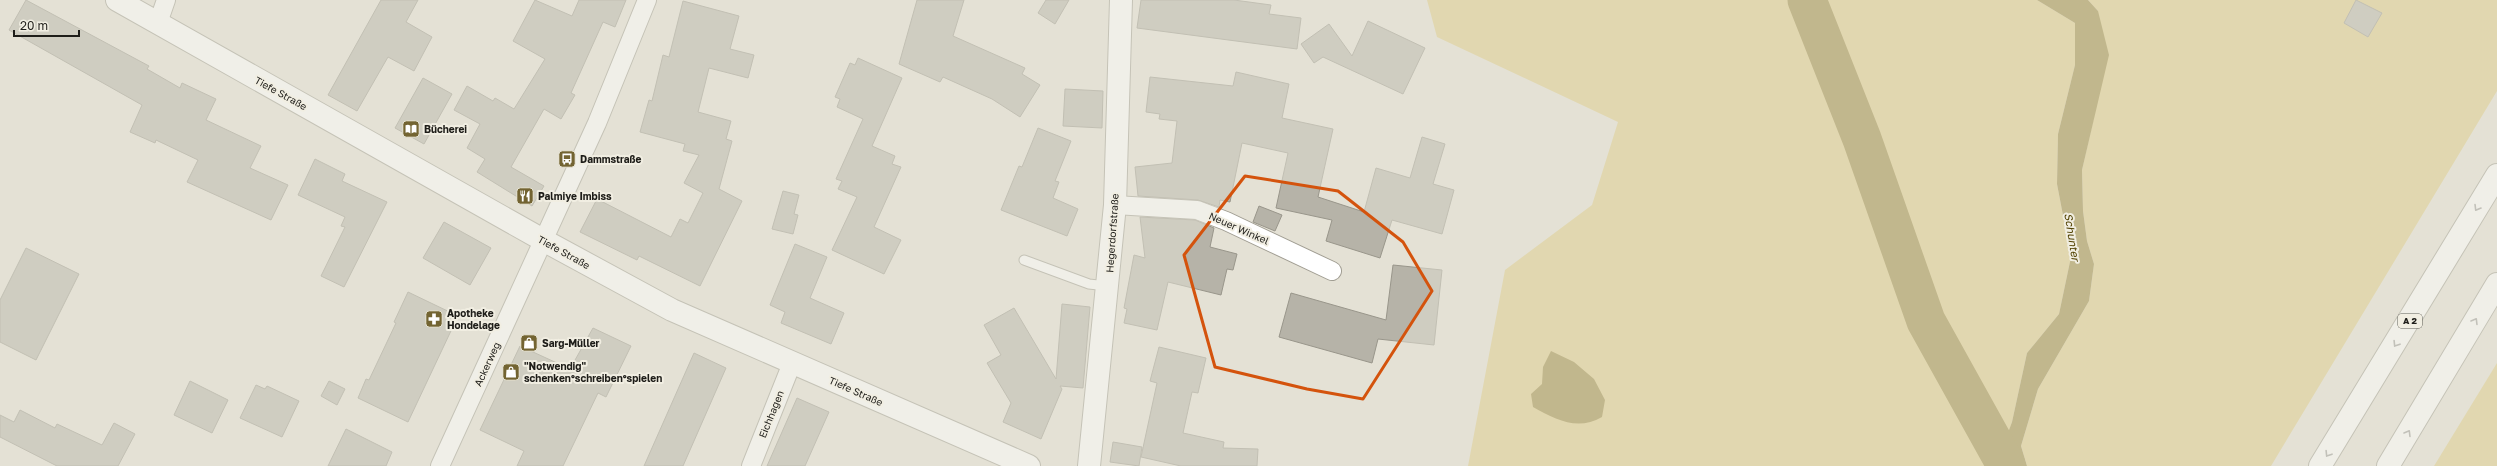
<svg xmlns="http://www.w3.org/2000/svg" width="2497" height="466" font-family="'Golos Text',sans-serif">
<rect width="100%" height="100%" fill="#e4e1d5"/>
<g fill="#deca84">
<path d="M1427 0H2037L2075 23V65L2058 134 2057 184 2071 257 2059 314 2027 353 2012 422 1998 461 2000 466H1468L1505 270 1592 205 1618 122 1437 37Z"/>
<path d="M2088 0H2497V91L2271 466H2027L2021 446 2038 389 2089 301 2094 264 2087 241 2083 211 2082 170 2094 117 2098 11Z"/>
<path d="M2497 363V466H2434Z"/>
</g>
<g fill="#988335">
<path d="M2037 0H2088L2098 11 2109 55 2082 170 2083 211 2087 241 2094 264 2089 301 2038 389 2021 446 2027 466H2000L1997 462 2012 422 2027 353 2059 314 2071 257 2057 184 2058 134 2075 65V23Z"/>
<path d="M1551 351 1574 362 1594 379 1605 400 1602 417C1578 431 1556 420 1533 407L1531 394 1542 384 1543 367Z"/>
</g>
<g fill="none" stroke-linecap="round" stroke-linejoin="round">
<path stroke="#988335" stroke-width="39" d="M1807 0 1862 139 1926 321 2006 465"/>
</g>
<g fill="#b6b3a8" stroke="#99968b">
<path d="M26 0 149 66 147 69 180 88 182 83 216 99 206 120 261 146 250 168 288 185 271 220 187 182 198 160 156 140 155 143 130 132 142 105 9 30Z"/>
<path d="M381 0H418L406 22 432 37 414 71 388 57 357 111 328 95Z"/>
<path d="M535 0 572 16 579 0H626L615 27 603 22 571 93 575 95 561 119 544 109 511 167 544 186 532 206 477 172 485 159 467 148 480 124 454 110 467 86 493 101 495 98 514 109 545 59 513 41Z"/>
<path d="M917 0H964L953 36 1025 68 1022 74 1040 85 1020 117 992 99 943 77 940 82 899 64Z"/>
<path d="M1046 0H1069L1055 24 1038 13Z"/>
<path d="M1141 0H1234L1271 5 1269 14 1301 18 1297 49 1137 28Z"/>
<path d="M2356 0 2382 13 2368 37 2344 23Z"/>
<path d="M683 1 739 16 730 49 754 55 748 78 709 68 698 112 731 121 726 139 732 141 719 189 742 201 700 286 639 256 637 260 580 232 597 199 671 237 680 219 688 223 703 193 684 183 699 155 683 151 685 144 640 132 649 100 652 101 663 55 669 57Z"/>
<path d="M1368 21 1425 48 1403 94 1323 57 1314 63 1301 44 1329 24 1352 56Z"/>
<path d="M858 58 902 78 872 146 895 156 892 164 901 167 874 227 901 240 884 274 832 250 857 197 838 189 842 181 836 179 863 119 837 107 840 99 835 97 850 63 855 65Z"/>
<path d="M1236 72 1289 84 1282 118 1333 129 1318 197 1364 212 1376 168 1410 178 1422 137 1445 144 1433 184 1454 190 1442 234 1392 220 1380 258 1326 241 1332 220 1276 208 1288 153 1242 143 1230 202 1220 200 1219 207 1198 200 1138 196 1135 167 1172 163 1177 121 1159 119 1160 114 1146 112 1150 77 1233 86Z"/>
<path d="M423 78 452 94 424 144 395 128Z"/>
<path d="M1065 89 1103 91 1102 128 1063 126Z"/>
<path d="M1038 128 1071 141 1055 181 1059 182 1053 198 1078 209 1067 236 1001 210 1019 166 1022 167Z"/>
<path d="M315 159 345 174 342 181 387 202 344 287 321 276 345 227 341 226 345 217 298 195Z"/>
<path d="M783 191 799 195 794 214 798 215 793 234 772 229Z"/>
<path d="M1259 206 1282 215 1275 231 1253 222Z"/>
<path d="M1140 217 1195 220 1214 228 1210 247 1237 254 1233 270 1227 269 1221 295 1168 282 1157 330 1124 323 1127 309 1124 308 1134 255 1145 258Z"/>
<path d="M444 222 491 248 470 285 423 258Z"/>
<path d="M795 244 827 257 810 298 844 313 831 344 781 323 785 312 770 305Z"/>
<path d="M26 248 79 274 36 360 0 342V300Z"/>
<path d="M1393 265 1442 270 1434 345 1378 339 1372 363 1279 337 1291 293 1386 320Z"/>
<path d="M408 292 458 316 408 422 358 398 366 379 369 380 396 323 394 322Z"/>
<path d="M1062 304 1090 307 1083 388 1060 386 1062 389 1041 439 1003 422 1011 403 987 363 1001 355 984 325 1014 308 1056 379Z"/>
<path d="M593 328 631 346 606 397 598 393 563 466H517L524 451 480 430 520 346 570 369Z"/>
<path d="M1159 347 1206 358 1198 393 1192 392 1183 433 1224 442 1223 448 1258 449 1257 466H1181L1141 457 1157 383 1150 381Z"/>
<path d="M694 353 726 368 683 466H644Z"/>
<path d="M190 381 228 400 212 433 174 415Z"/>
<path d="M329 381 345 389 337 405 321 396Z"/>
<path d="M256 385 265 389 267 386 299 401 282 437 240 418Z"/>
<path d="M797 398 829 412 805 466H767Z"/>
<path d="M20 410 55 428 57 424 102 445 114 423 135 434 118 466H57L0 437V415L14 422Z"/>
<path d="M346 429 392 452 386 466H328Z"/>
<path d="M1113 442 1142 447 1139 466 1110 462Z"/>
</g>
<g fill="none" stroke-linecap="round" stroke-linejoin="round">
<defs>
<path id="service" d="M1024 260 1089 284 1107 286"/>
<g id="minor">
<path d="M158 23 166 0"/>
<path d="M1115 205 1197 210 1226 221 1332 271"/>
<path d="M440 466 597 123 647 0"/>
<path d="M751 466 792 363"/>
</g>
<g id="secondary">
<path d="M117 0 543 240 672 310 1029 466"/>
<path d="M1089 466 1115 205 1121 0"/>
</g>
<g id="motorway">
<path d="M2320 466 2497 175"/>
<path d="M2388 466 2497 284"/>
</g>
</defs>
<use href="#service" stroke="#a09d92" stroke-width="11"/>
<use href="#minor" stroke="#a09d92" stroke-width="20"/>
<use href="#secondary" stroke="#a09d92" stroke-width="24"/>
<use href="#motorway" stroke="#a09d92" stroke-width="24"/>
<use href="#service" stroke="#fff" stroke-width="9"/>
<use href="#minor" stroke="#fff" stroke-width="18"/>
<use href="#secondary" stroke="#fff" stroke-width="22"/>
<use href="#motorway" stroke="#fff" stroke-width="22"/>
</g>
<defs><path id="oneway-chevron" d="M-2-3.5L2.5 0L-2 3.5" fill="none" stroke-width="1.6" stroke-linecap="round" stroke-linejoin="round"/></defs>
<g stroke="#9a9998">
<use href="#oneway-chevron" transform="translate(2477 208) rotate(121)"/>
<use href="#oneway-chevron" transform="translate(2475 321) rotate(-59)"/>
<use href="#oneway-chevron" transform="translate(2396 344) rotate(122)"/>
<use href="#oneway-chevron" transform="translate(2408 433) rotate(-59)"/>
<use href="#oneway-chevron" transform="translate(2328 454) rotate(122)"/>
</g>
<path d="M0 0H2497V466H0ZM1245 176 1338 191 1403 242 1432 291 1363 399 1307 389 1215 367 1184 255Z" fill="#e4e1d5" fill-opacity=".55" fill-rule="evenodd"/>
<path fill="none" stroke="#d4530d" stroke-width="3" stroke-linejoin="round" d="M1245 176 1338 191 1403 242 1432 291 1363 399 1307 389 1215 367 1184 255Z"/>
<defs>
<symbol id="library-square" viewBox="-11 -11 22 22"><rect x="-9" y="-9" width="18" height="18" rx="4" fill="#736432" stroke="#f1eee2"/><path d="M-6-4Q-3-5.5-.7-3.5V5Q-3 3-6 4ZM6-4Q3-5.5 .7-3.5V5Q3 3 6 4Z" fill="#fff"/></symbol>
<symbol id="bus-square" viewBox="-11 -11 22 22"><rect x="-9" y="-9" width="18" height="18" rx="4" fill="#736432" stroke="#f1eee2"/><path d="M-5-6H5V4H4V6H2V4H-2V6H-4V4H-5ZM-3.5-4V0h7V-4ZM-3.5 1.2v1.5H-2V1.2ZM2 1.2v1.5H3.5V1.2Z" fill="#fff"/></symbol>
<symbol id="restaurant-square" viewBox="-11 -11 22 22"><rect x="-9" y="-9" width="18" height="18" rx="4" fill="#736432" stroke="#f1eee2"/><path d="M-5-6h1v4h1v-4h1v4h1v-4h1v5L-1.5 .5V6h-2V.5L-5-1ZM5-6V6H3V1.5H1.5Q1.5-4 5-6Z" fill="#fff"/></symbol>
<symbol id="pharmacy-square" viewBox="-11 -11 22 22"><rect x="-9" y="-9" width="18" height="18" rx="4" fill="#736432" stroke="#f1eee2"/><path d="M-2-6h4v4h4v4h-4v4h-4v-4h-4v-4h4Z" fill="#fff"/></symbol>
<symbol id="shop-square" viewBox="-11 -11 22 22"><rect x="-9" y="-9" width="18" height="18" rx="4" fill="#736432" stroke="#f1eee2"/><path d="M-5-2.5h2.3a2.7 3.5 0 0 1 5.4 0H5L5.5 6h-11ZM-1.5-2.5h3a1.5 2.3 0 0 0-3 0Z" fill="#fff"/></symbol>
</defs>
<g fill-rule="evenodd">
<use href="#library-square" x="401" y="119" width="20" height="20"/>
<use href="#bus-square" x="557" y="149" width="20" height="20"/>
<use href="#restaurant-square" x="515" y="186" width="20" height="20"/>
<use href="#pharmacy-square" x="424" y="309" width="20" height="20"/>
<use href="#shop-square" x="519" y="333" width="20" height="20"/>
<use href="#shop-square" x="501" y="362" width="20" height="20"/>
</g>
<g text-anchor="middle" stroke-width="4" stroke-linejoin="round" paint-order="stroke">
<rect fill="#f1eee2" stroke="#5d5c55" stroke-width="1" x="2398" y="314" width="24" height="14" rx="3"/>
<g font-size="9" font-weight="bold" fill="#1e1d19">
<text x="2410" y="324">A 2</text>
</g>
<g font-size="10" fill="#1e1d19" stroke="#f1eee2">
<text transform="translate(281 93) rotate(29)" y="4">Tiefe Straße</text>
<text transform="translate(1239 228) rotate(24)" y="4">Neuer Winkel</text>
<text transform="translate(1112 233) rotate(-86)" y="4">Hegerdorfstraße</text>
<text transform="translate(564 252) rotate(29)" y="4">Tiefe Straße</text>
<text transform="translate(487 364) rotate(-65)" y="4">Ackerweg</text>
<text transform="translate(856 391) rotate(24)" y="4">Tiefe Straße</text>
<text transform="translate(771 414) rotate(-68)" y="4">Eichhagen</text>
</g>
<g font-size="10" font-weight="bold" fill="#1e1d19" stroke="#f1eee2" text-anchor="start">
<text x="424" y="133">Bücherei</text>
<text x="580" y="163">Dammstraße</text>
<text x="538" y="200">Palmiye Imbiss</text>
<text x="447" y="317">Apotheke<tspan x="447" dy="12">Hondelage</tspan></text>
<text x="542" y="347">Sarg-Müller</text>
<text x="524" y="370">"Notwendig"<tspan x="524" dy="12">schenken°schreiben°spielen</tspan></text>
</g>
<g font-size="11" font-style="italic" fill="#504100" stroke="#f1eee2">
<text transform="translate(2072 237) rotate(81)" y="4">Schunter</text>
</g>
</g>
<path d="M14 30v6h65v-6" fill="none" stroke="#1e1d19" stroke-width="2"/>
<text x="20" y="30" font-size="12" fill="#1e1d19" stroke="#f1eee2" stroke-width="3" paint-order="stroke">20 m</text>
</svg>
